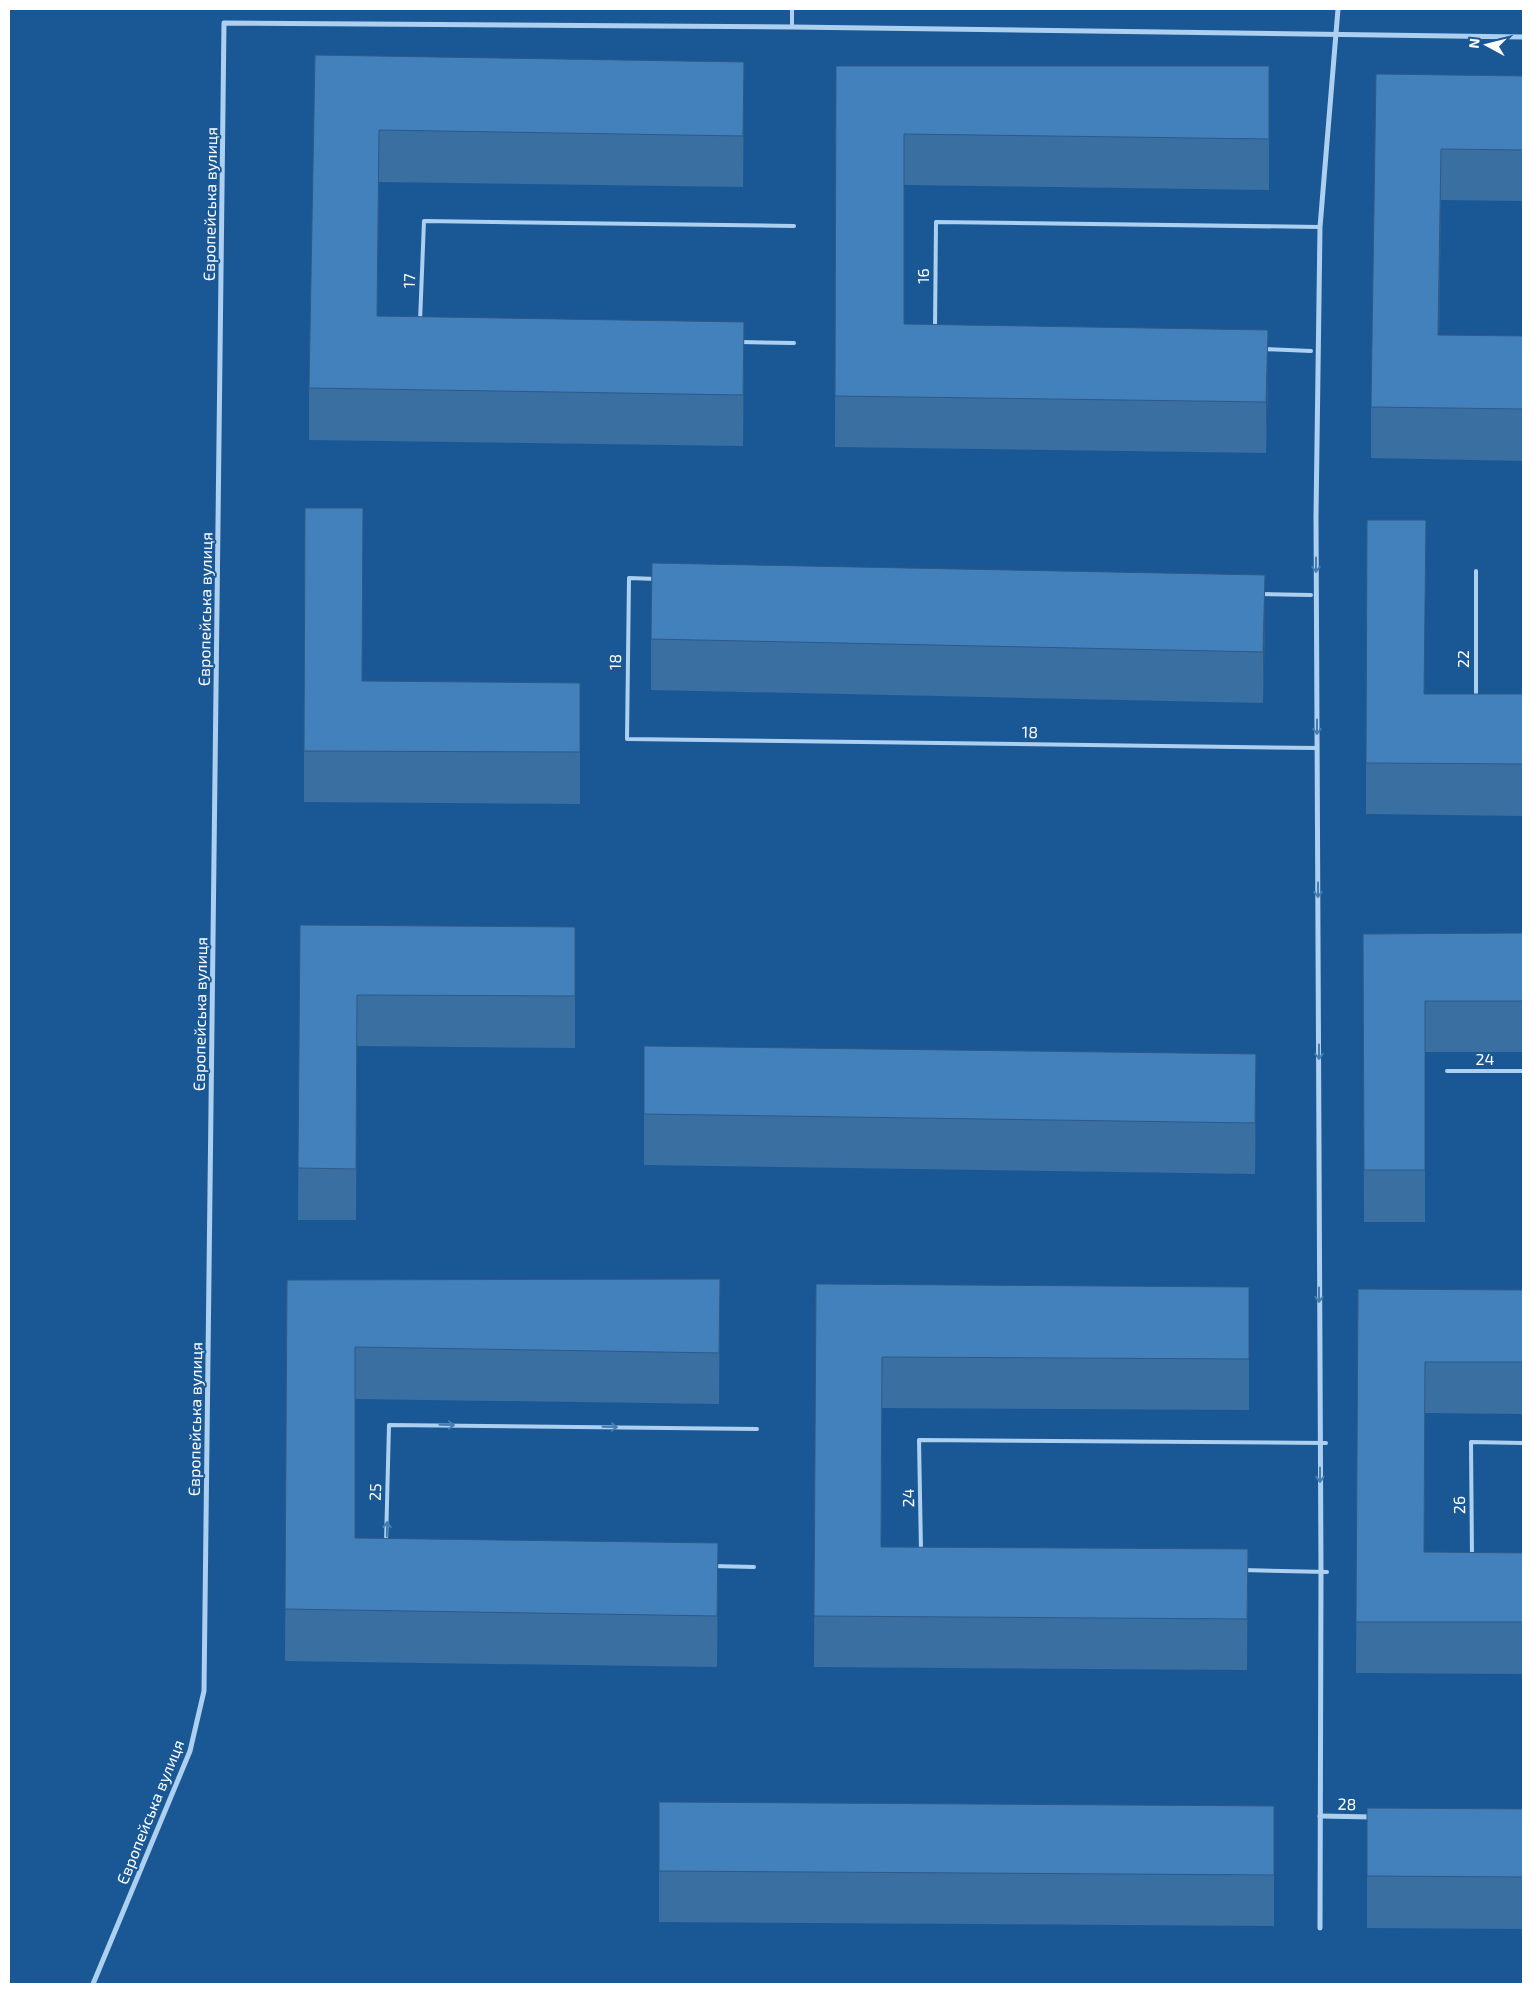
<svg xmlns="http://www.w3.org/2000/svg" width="1532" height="1993" font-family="'Exo 2',sans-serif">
<rect width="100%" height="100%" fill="#1a5895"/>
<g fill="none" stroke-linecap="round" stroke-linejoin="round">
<g stroke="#add0f0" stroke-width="4">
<path d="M792 9V27"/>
<path d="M420 322 424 221 794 226"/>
<path d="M935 329 936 222 1320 227"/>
<path d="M741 342 794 343"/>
<path d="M1263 349 1311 351"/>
<path d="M1476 571V698"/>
<path d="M656 579 629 578 627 739 1317 748"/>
<path d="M1260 594 1311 595"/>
<path d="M1447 1071H1523"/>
<path d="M386 1543 389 1425 757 1429"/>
<path d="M921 1551 919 1440 1326 1443"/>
<path d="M1472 1558 1471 1442 1523 1443"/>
<path d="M713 1566 754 1567"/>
<path d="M1243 1570 1327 1572"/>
</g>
<g stroke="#add0f0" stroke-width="5">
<path d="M1320 1816 1373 1817"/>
<path d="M1320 1928 1321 1571 1316 516 1320 227 1338 9"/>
<path d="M93 1984 190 1751 204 1691 224 23 792 27 1523 37"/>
</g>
</g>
<g fill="#3a6fa2">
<path d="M315 55 744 113 743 187 379 182 377 316 744 373 743 446 309 440V388Z"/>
<path d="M836 66 1269 117V190L904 185V324L1268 381 1266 453 835 447Z"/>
<path d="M1376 74 1523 76V201L1441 200 1439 335 1523 336V461L1371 458V407Z"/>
<path d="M1265 627 1263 703 651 690V639Z"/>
<path d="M363 681 580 683V804L304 802V751Z"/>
<path d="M1425 694H1523V816L1366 814V763Z"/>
<path d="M300 925 575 927V1048L357 1046 356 1220H298Z"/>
<path d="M1523 933V1052H1425V1222H1364L1363 934Z"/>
<path d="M1256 1105 1255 1174 644 1165V1114Z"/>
<path d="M720 1279 719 1404 355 1399V1538L718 1594 717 1667 285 1661 287 1280Z"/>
<path d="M816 1284 1249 1287V1410L882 1408 881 1547 1248 1549 1247 1670 814 1667Z"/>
<path d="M1358 1289 1523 1290V1414L1425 1413 1424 1552 1523 1553V1674L1356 1673Z"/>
<path d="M659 1802 1274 1806V1926L659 1922Z"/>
<path d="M1367 1808 1523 1809V1929L1367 1928Z"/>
</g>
<g fill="#2f5a84">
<path d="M744 62V113L743 187V136Z"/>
<path d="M379 130V182L377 368V316Z"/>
<path d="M1441 149V200L1438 386V335Z"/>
<path d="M744 322V373L743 446V395Z"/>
<path d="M1268 330V381L1266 453V402Z"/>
<path d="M1265 575V627L1263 703V652Z"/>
<path d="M357 1046 356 1220V1169Z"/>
<path d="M1256 1054V1105L1255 1174V1123Z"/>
<path d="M718 1543V1594L717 1667V1616Z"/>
<path d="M1248 1600 1247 1670V1619Z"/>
</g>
<g fill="#4381bc" stroke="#2f5a84">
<path d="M315 55 744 62 743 136 379 130 377 316 744 322 743 395 309 388Z"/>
<path d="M836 66H1269V139L904 134V324L1268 330 1266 402 835 396Z"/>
<path d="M1376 74 1523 76V150L1441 149 1438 335 1523 336V409L1371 407Z"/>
<path d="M305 508H363L362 681 580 683V752L304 751Z"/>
<path d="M1367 520H1426L1424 694H1523V764L1366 763Z"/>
<path d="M652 563 1265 575 1263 652 651 639Z"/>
<path d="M300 925 575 927V996L357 995 356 1169 298 1168Z"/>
<path d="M1523 933V1001H1425V1170H1364L1363 934Z"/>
<path d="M644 1046 1256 1054 1255 1123 644 1114Z"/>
<path d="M720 1279 719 1353 355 1347V1538L718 1543 717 1616 285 1609 287 1280Z"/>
<path d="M816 1284 1249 1287V1359L882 1357 881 1547 1248 1549 1247 1619 814 1616Z"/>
<path d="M1358 1289 1523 1290V1362H1425L1424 1552 1523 1553V1622H1356Z"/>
<path d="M659 1802 1274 1806V1875L659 1871Z"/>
<path d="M1367 1808 1523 1809V1877L1367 1876Z"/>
</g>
<defs><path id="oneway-shaft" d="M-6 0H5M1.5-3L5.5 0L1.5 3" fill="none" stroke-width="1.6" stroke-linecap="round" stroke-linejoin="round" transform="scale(1.25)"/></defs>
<g stroke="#467cb0">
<use href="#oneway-shaft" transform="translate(1316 565) rotate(90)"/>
<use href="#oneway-shaft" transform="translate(1317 727) rotate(90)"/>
<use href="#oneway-shaft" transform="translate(1318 890) rotate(90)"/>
<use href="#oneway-shaft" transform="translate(1319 1052) rotate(90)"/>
<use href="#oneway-shaft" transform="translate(1319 1295) rotate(90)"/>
<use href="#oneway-shaft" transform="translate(447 1425) rotate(1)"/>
<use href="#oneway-shaft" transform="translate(610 1427) rotate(1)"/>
<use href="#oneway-shaft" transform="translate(1320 1475) rotate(90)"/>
<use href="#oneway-shaft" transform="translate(387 1529) rotate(-89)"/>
</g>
<g text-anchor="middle" stroke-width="4" stroke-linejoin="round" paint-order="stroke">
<g font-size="16" fill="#fff" stroke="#1a5895">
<text transform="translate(210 204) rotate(-89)" y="6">Європейська вулиця</text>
<text transform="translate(923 276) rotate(-90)" y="6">16</text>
<text transform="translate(409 281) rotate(-88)" y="6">17</text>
<text transform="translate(205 609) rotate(-89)" y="6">Європейська вулиця</text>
<text transform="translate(1463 659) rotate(-90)" y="6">22</text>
<text transform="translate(615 662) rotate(-89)" y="6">18</text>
<text transform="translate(1030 732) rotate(1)" y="6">18</text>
<text transform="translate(200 1014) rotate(-89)" y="6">Європейська вулиця</text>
<text x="1485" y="1065">24</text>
<text transform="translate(195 1419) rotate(-89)" y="6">Європейська вулиця</text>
<text transform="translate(375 1492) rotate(-89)" y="6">25</text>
<text transform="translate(908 1498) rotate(-91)" y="6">24</text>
<text transform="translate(1459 1505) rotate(-91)" y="6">26</text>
<text transform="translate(1347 1804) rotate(1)" y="6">28</text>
<text transform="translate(150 1812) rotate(-68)" y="6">Європейська вулиця</text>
</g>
</g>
<rect width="1532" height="1993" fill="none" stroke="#ffffff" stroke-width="20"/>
<g transform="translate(1487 45) rotate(277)" stroke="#1a5895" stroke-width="4" paint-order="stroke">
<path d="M0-4L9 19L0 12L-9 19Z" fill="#ffffff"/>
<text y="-8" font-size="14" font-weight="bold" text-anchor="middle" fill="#ffffff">N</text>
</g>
</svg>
